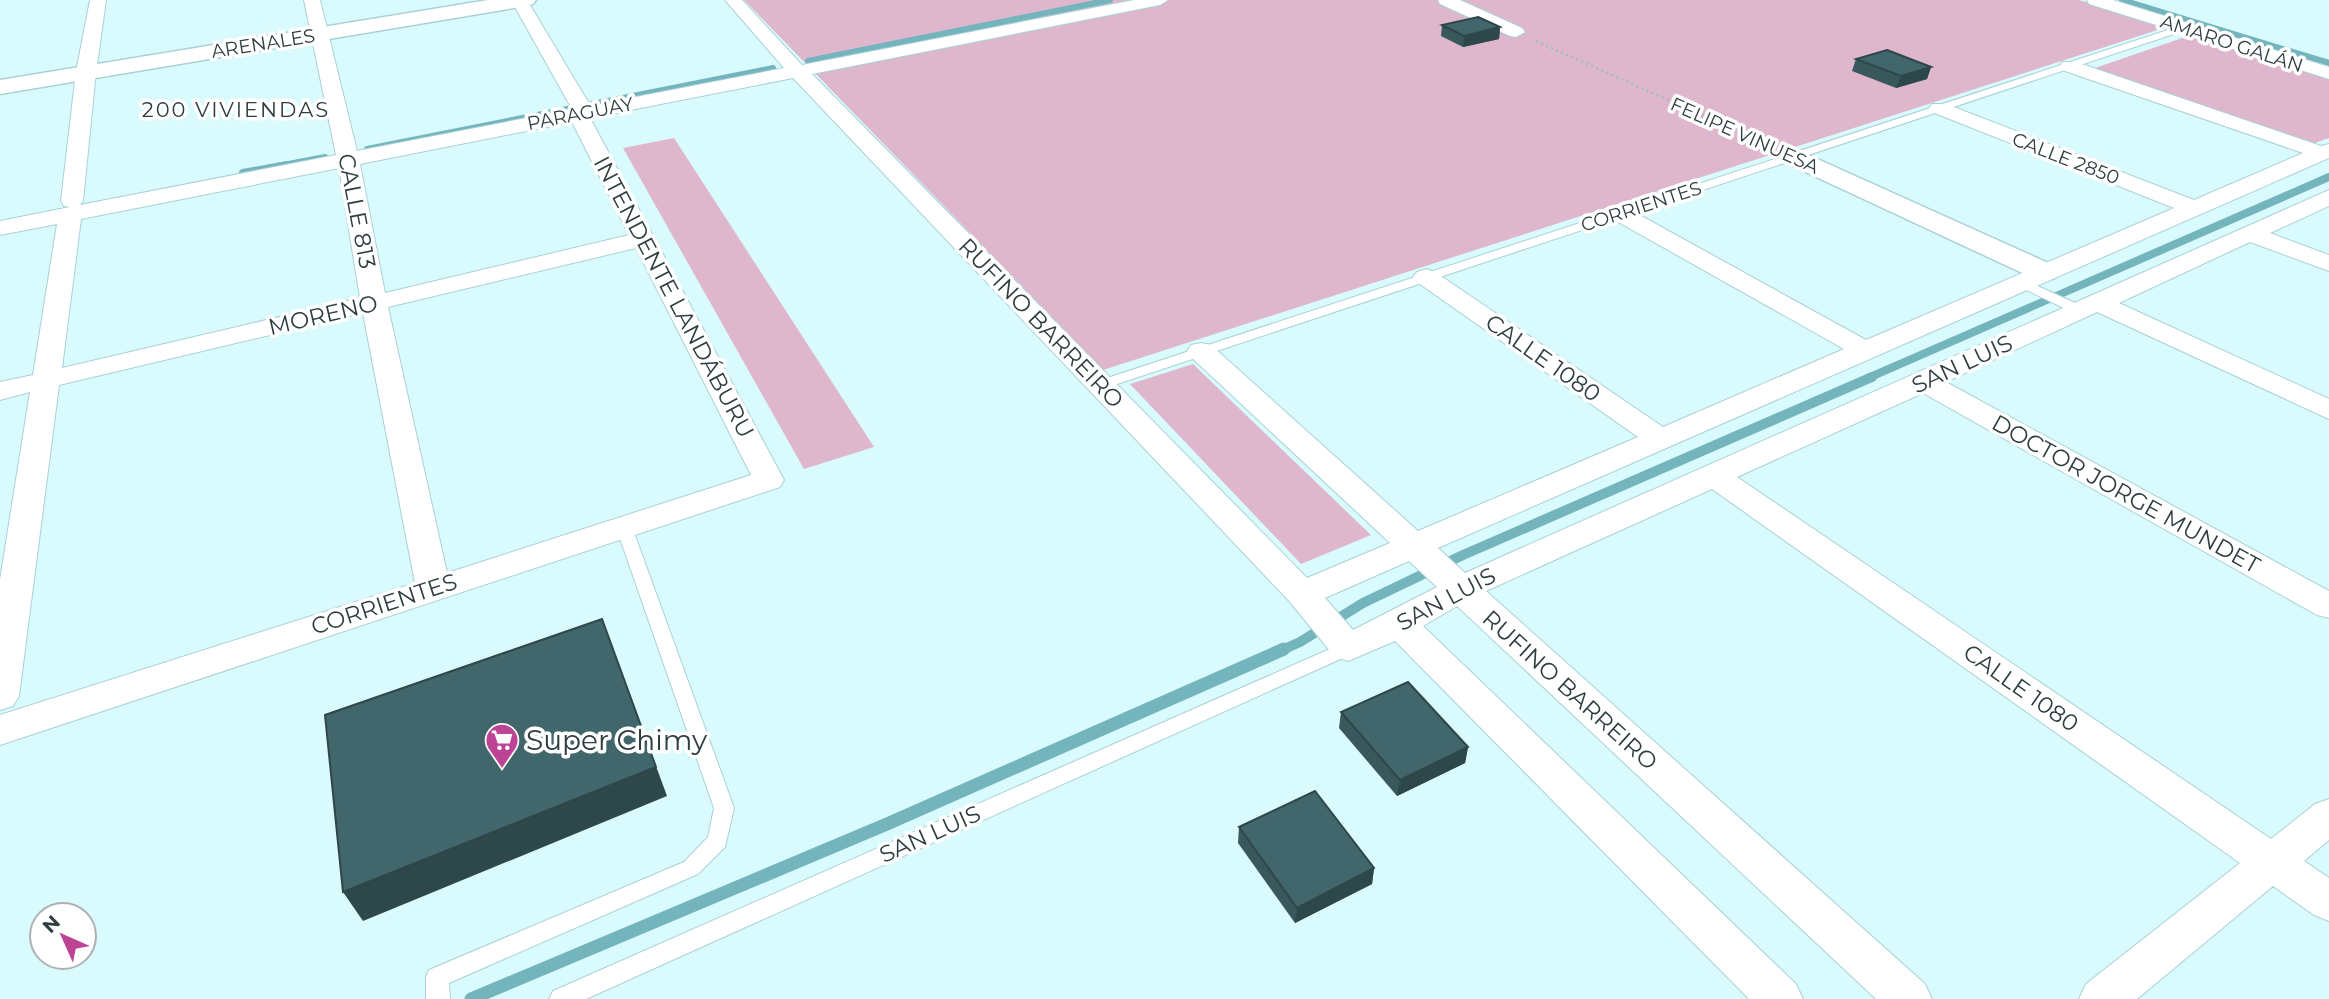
<svg xmlns="http://www.w3.org/2000/svg" width="2329" height="999" font-family="Montserrat,sans-serif">
<rect width="100%" height="100%" fill="#dafbfe"/>
<g fill="#deb7cd">
<path d="M744 0H2079L2167 27 1103 370Z"/>
<path d="M2191 35 2329 78V138L2315 143 2092 69Z"/>
<path d="M674 138 874 447 804 469 623 148Z"/>
<path d="M1193 364 1371 535 1301 564 1130 384Z"/>
</g>
<g fill="none" stroke-linecap="round" stroke-linejoin="round">
<g stroke="#74b5bd" stroke-width="6">
<path d="M2122 0 2329 63"/>
<path d="M808 61 1110 0"/>
<path d="M367 149 773 68"/>
<path d="M278 166 325 157"/>
</g>
<g stroke="#74b5bd" stroke-width="8">
<path d="M243 173 287 165"/>
<path d="M1868 378 2329 177"/>
</g>
<path stroke="#74b5bd" stroke-width="10" d="M1280 651 1300 642 1363 603 1463 555 1872 377"/>
<path stroke="#74b5bd" stroke-width="13" d="M471 999 887 824 1284 649"/>
<defs>
<g id="lane">
<path d="M2183 25 2187 28 2186 30 1105 388H1095L1093 385 1095 382Z"/>
<path d="M2020 278 2084 307 2085 310 2079 314 2074 313 2016 285 2014 282Z"/>
<path d="M624 522 632 527 734 808 725 847 698 874 449 983 450 999H426V977L429 970 684 862 708 837 714 808 616 527Z"/>
<path d="M1348 641 1354 643 1357 648 1354 653 586 999H549L553 991Z"/>
</g>
<g id="street">
<path d="M90 0H106L96 72 83 201 80 205 336 155 304 0H320L357 151 578 108 571 106 568 102 511 0H527L588 102 579 108 784 68 725 0H742L802 65 1134 0H1168L1160 5 812 74 1307 578 1390 543 1191 357 1187 351 1191 345 1201 343 1211 345 1418 531 1638 437 1417 282 1413 277 1417 272 1426 269 1435 272 1663 427 1844 349 1611 218 1607 213 1611 208H1627L1866 340 2174 208 1932 112 1929 108 1932 104H1946L2194 200 2303 153 2062 70 2060 66 2062 62H2076L2321 146 2329 144V158L1438 548 1465 573 2329 190V206L2270 233 2329 255V271L2250 242 2119 303 2329 399V419L2097 312 1946 382 2329 591V618L2317 615 1923 393 1737 477 2271 839 2315 804 2329 799V840L2304 861 2329 878V921L2314 915 2273 886 2137 999H2079L2086 984 2240 863 1712 489 1486 591 1925 984 1932 999H1876L1457 606 1423 626 1796 984 1803 999H1749L1395 641 1348 661 1335 657 1290 602 793 78 590 118 784 480 780 487 0 745V715L415 583 363 313 59 385 19 696 13 706 0 710V580L30 392 0 400V382L33 375 57 224 0 235V221L70 207 64 206 61 201 76 72ZM572 122 629 235 385 293 360 164ZM339 168 360 298 62 368 81 219ZM636 248 751 475 447 573 388 307ZM1409 561 1437 587 1353 630 1325 598Z"/>
<path d="M1438 0H1460L1522 28 1525 32 1516 37 1510 36 1440 4Z"/>
<path d="M2087 0H2113L2329 67V79L2089 4Z"/>
</g>
<g id="secondary">
<path d="M488 0H536L533 4 526 6 0 94V80Z"/>
<path d="M1793 148 2055 266 2059 272 2055 278 2044 281 2033 278 1784 162 1780 156 1784 150Z"/>
</g>
</defs>
<use href="#lane" stroke="#a8d1d6" stroke-width="2"/>
<use href="#street" stroke="#a8d1d6" stroke-width="2"/>
<use href="#secondary" stroke="#a8d1d6" stroke-width="3"/>
<path stroke="#a1bcbf" stroke-width="2.5" stroke-dasharray="2 3.5" stroke-linecap="butt" d="M1536 41 1764 143"/>
<use href="#lane" fill="#fff" fill-rule="evenodd"/>
<use href="#street" fill="#fff" fill-rule="evenodd"/>
<use href="#secondary" fill="#fff" fill-rule="evenodd"/>
</g>
<g fill="#38585c">
<path d="M1442 25 1500 27 1499 39 1463 47 1441 36Z"/>
<path d="M1856 59 1931 67 1927 79 1896 88 1852 71Z"/>
<path d="M1341 712 1468 747 1465 763 1397 796 1339 728Z"/>
<path d="M1239 827 1374 868 1372 884 1295 923 1238 843Z"/>
</g>
<g fill="#2e474b">
<path d="M1500 27 1499 39 1463 47 1464 36Z"/>
<path d="M1931 67 1927 79 1896 88 1901 76Z"/>
<path d="M602 619 667 796 363 921 343 892Z"/>
<path d="M1468 747 1465 763 1397 796 1400 780Z"/>
<path d="M1374 868 1372 884 1295 923 1297 908Z"/>
</g>
<g fill="#41666b" stroke="#2e474b" stroke-width="2">
<path d="M1478 17 1500 27 1464 36 1442 25Z"/>
<path d="M1887 50 1931 67 1901 76 1856 59Z"/>
<path d="M602 619 656 767 343 892 325 715Z"/>
<path d="M1408 682 1468 747 1400 780 1341 712Z"/>
<path d="M1315 791 1374 868 1297 908 1239 827Z"/>
</g>
<defs>
<symbol id="supermarket-pin" viewBox="-11 -11 22 30"><path d="M0 17L-7.5 6A9.5 9.5 0 1 1 7.5 6Z" fill="#bd4394" stroke="#fff"/><path d="M-6-5.5h2.5l.6 2H6L4.5 2H-2.5L-4.4-4H-6ZM-1.5 3.2a1.3 1.3 0 1 0 .1 0ZM3 3.2a1.3 1.3 0 1 0 .1 0Z" fill="#fff"/></symbol>
</defs>
<g fill-rule="evenodd">
<use href="#supermarket-pin" x="483" y="721" width="38" height="52"/>
</g>
<g text-anchor="middle" stroke-width="7" stroke-linejoin="round" paint-order="stroke">
<g font-size="19" fill="#2e3e40" stroke="#fff">
<text transform="translate(263 43) rotate(-9)" y="7">ARENALES</text>
<text transform="translate(2232 43) rotate(18)" y="7">AMARO GALÁN</text>
<text transform="translate(580 113) rotate(-11)" y="7">PARAGUAY</text>
<text transform="translate(1745 135) rotate(24)" y="7">FELIPE VINUESA</text>
<text transform="translate(2066 158) rotate(21)" y="7">CALLE 2850</text>
<text transform="translate(1641 206) rotate(-18)" y="7">CORRIENTES</text>
</g>
<g font-size="21" letter-spacing="2" fill="#2e3e40" stroke="#fff">
<text x="236" y="117">200 VIVIENDAS</text>
</g>
<g font-size="23" fill="#2e3e40" stroke="#fff">
<text transform="translate(357 211) rotate(79)" y="8">CALLE 813</text>
<text transform="translate(674 297) rotate(62)" y="8">INTENDENTE LANDÁBURU</text>
<text transform="translate(323 315) rotate(-13)" y="8">MORENO</text>
<text transform="translate(1041 323) rotate(46)" y="8">RUFINO BARREIRO</text>
<text transform="translate(1543 358) rotate(35)" y="8">CALLE 1080</text>
<text transform="translate(1962 364) rotate(-25)" y="8">SAN LUIS</text>
<text transform="translate(2126 494) rotate(29)" y="8">DOCTOR JORGE MUNDET</text>
<text transform="translate(1446 599) rotate(-28)" y="8">SAN LUIS</text>
<text transform="translate(384 604) rotate(-18)" y="8">CORRIENTES</text>
<text transform="translate(2021 688) rotate(35)" y="8">CALLE 1080</text>
<text transform="translate(1570 690) rotate(42)" y="8">RUFINO BARREIRO</text>
<text transform="translate(930 834) rotate(-24)" y="8">SAN LUIS</text>
</g>
<g font-size="28" fill="#2e3e40" stroke="#fff" text-anchor="start">
<text x="526" y="750">Super Chimy</text>
</g>
</g>
<g transform="translate(63 936) rotate(315)"><circle r="33" fill="#ffffff" stroke="#abb2b3" stroke-width="2"/>
<path d="M0-5L12 26L0 18L-12 26Z" fill="#bd4394"/>
<text y="-10" font-size="19" font-weight="bold" text-anchor="middle" fill="#2e3e40">N</text>
</g>
</svg>
